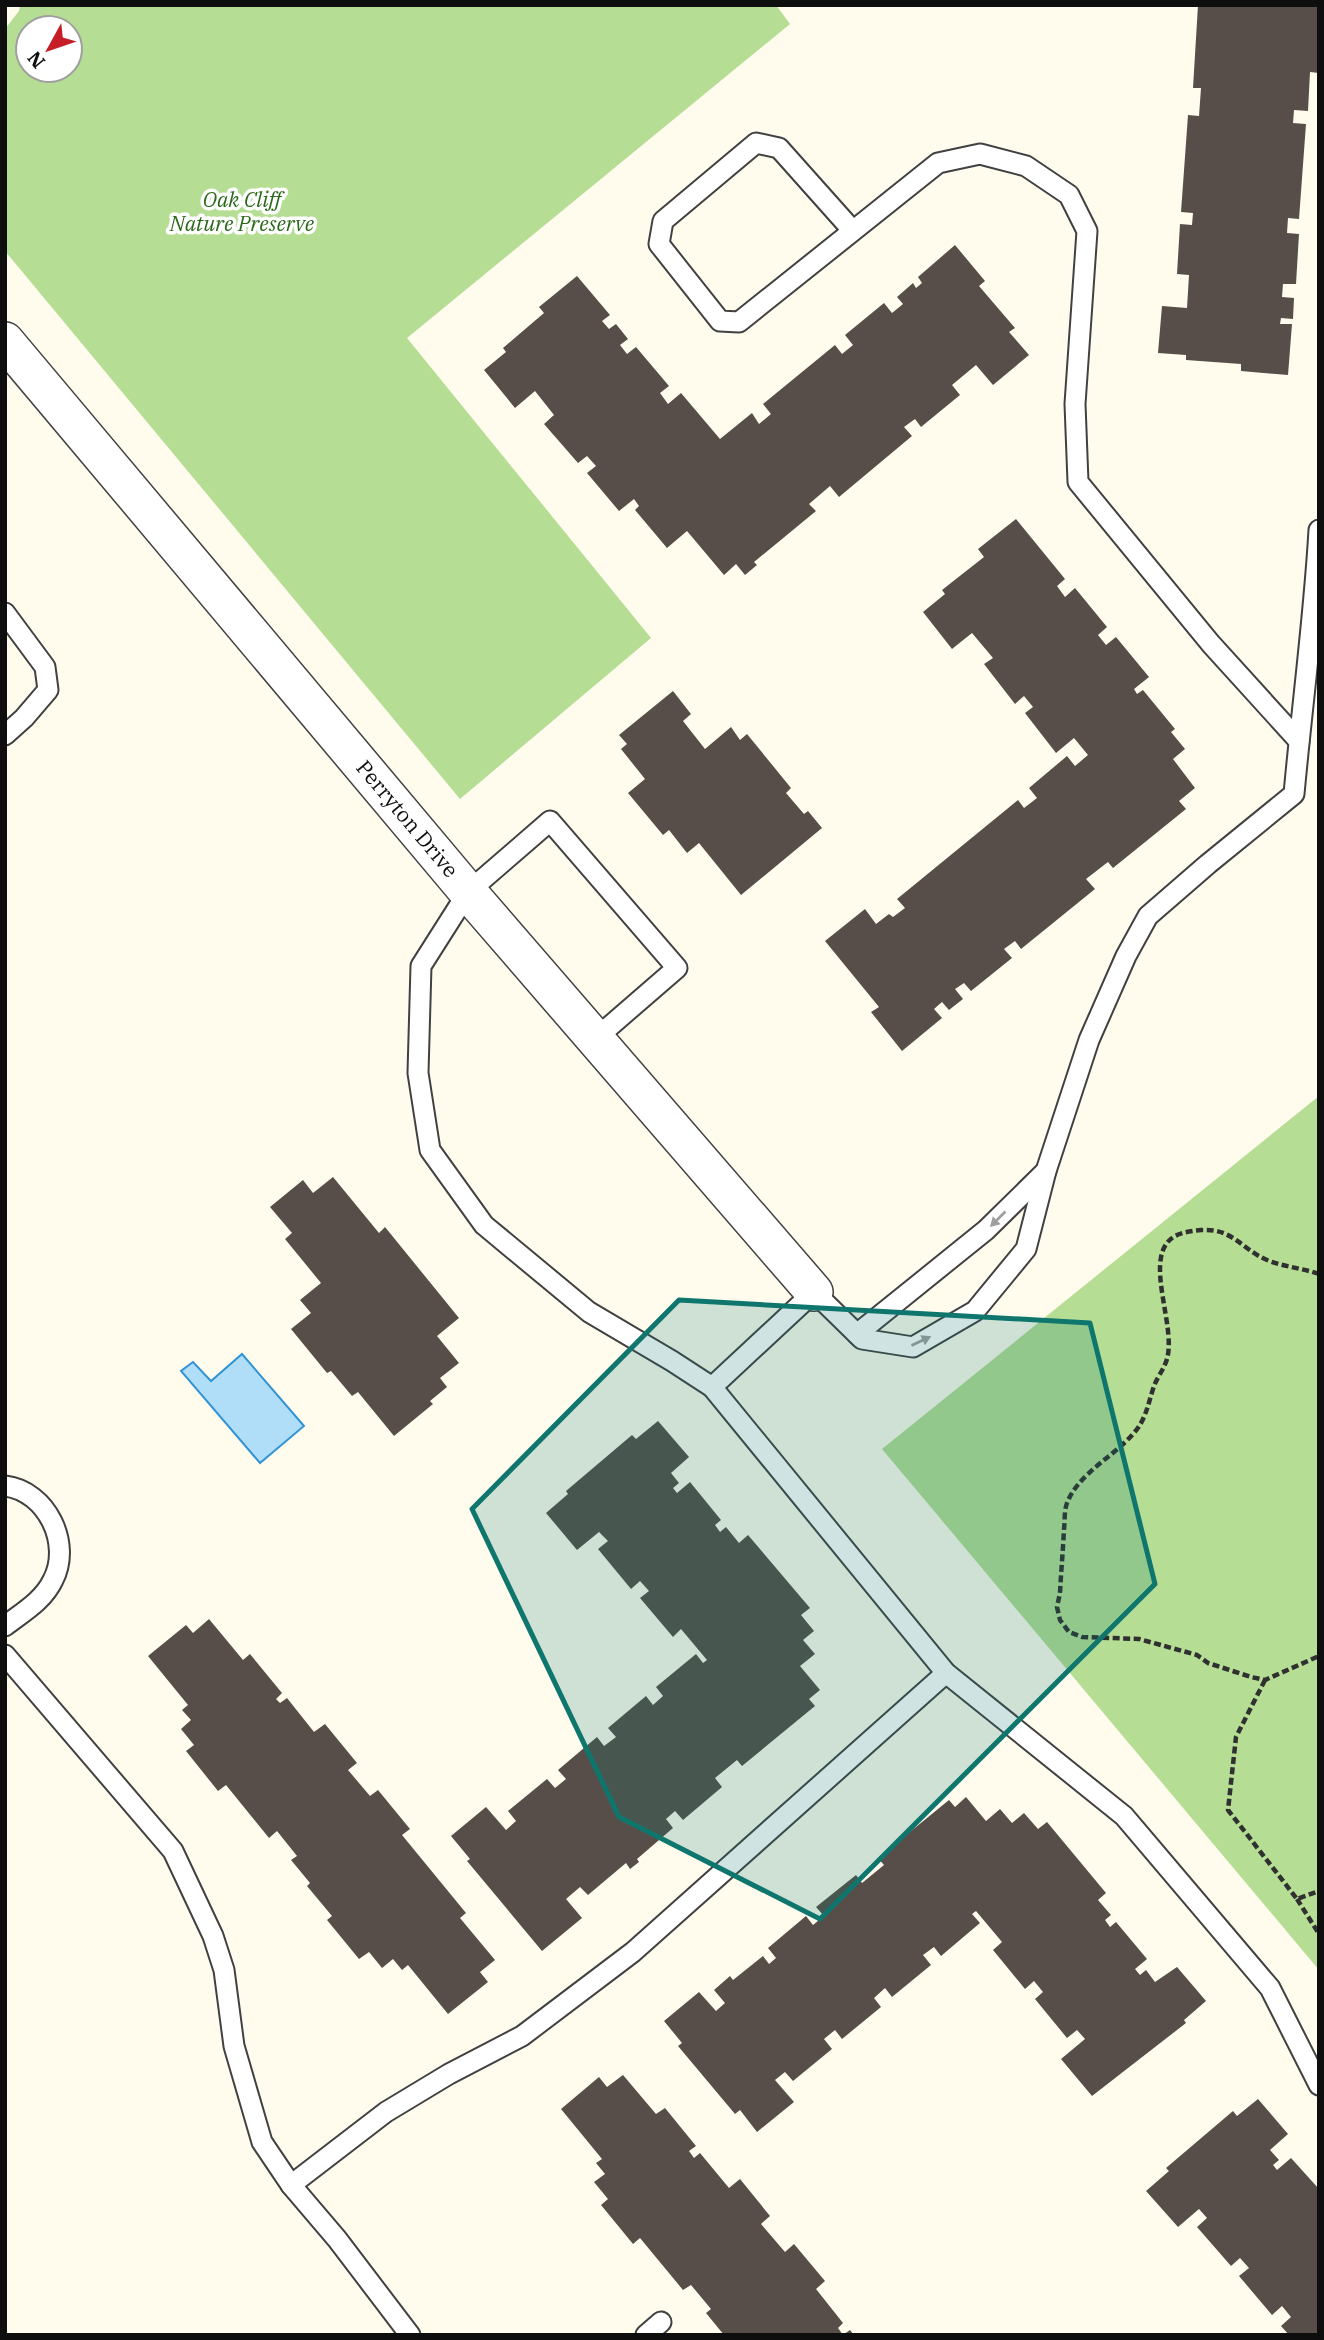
<svg xmlns="http://www.w3.org/2000/svg" width="1324" height="2340" font-family="'IBM Plex Serif',serif">
<rect width="100%" height="100%" fill="#fffcee"/>
<g fill="#b5dd94" fill-rule="evenodd">
<path d="M20 5H776L790 24 407 338 651 638 460 799 5 251V29L19 11ZM28 28H70V70H28Z"/>
<path d="M1319 1096V1970L882 1449Z"/>
</g>
<path fill="#b0def9" stroke="#3394d4" stroke-width="2" d="M242 1354 304 1426 260 1463 181 1371 193 1362 211 1381Z"/>
<g fill="#574e49">
<path d="M1198 5H1319V73L1310 72 1308 111 1294 110 1293 123 1306 124 1299 219 1288 218 1287 233 1299 234 1296 284H1283L1282 297 1294 298 1293 319 1281 318 1280 324H1292L1288 375 1241 371V364L1186 360V355L1158 353 1162 306 1187 308 1189 275 1177 274 1180 224 1192 225 1193 213 1181 212 1188 115 1199 116 1201 88H1193Z"/>
<path d="M955 245 985 281 979 286 1015 328 1009 332 1029 355 993 385 976 365 952 385 960 395 921 427 915 419 904 427 912 436 839 497 830 486 809 504 816 511 754 562 757 565 745 575 736 564 724 575 687 531 667 548 635 510 639 506 634 499 619 511 587 473 596 466 587 456 578 463 544 424 554 415 535 391 515 408 484 370 506 352 503 348 544 313 539 307 577 276 610 315 602 321 609 329 616 324 628 339 620 345 627 354 636 347 669 386 660 393 668 404 681 393 720 439 752 413 759 424 771 414 763 404 835 345 842 354 853 345 845 335 884 303 892 313 903 304 897 297 913 283 916 288 922 283 918 277Z"/>
<path d="M1016 519 1065 579 1057 586 1065 597 1075 588 1107 627 1098 635 1106 645 1116 637 1149 677 1134 689 1137 694 1143 690 1175 729 1171 732 1185 749 1173 759 1195 788 1179 801 1186 809 1113 868 1108 862 1086 879 1095 889 1021 949 1015 941 1004 949 1012 958 971 991 964 983 955 989 963 999 949 1010 942 1002 934 1009 942 1018 902 1051 871 1012 879 1007 825 941 865 909 876 924 889 914 893 917 905 908 897 899 1018 800 1024 808 1037 798 1029 788 1067 756 1075 766 1088 755 1074 738 1056 753 1025 713 1033 707 1024 696 1015 704 984 664 993 658 972 633 952 649 923 612 945 594 942 590 984 557 978 549Z"/>
<path d="M673 691 691 714 683 721 705 749 731 727 740 740 747 734 791 788 786 793 804 814 808 811 822 828 741 895 699 843 687 853 669 830 663 835 628 793 645 779 621 749 627 744 619 735Z"/>
<path d="M333 1177 379 1233 385 1227 459 1318 437 1336 459 1363 440 1378 447 1387 430 1401 433 1404 394 1436 358 1392 352 1396 331 1371 327 1373 291 1329 311 1313 300 1300 321 1283 285 1239 292 1233 270 1207 303 1180 313 1193Z"/>
<path d="M658 1421 689 1457 671 1473 679 1483 673 1488 677 1493 690 1482 721 1520 715 1525 720 1532 726 1527 739 1543 748 1535 810 1608 801 1615 814 1631 803 1640 815 1654 800 1666 820 1690 809 1699 815 1706 742 1766 737 1760 715 1778 722 1787 683 1820 675 1811 666 1819 673 1828 637 1859 639 1862 630 1869 626 1863 588 1895 580 1887 566 1899 582 1918 542 1951 467 1861 470 1859 451 1836 486 1807 506 1830 516 1821 508 1811 547 1779 555 1788 566 1779 558 1770 597 1737 604 1746 616 1737 608 1728 646 1696 653 1705 663 1696 656 1687 696 1654 703 1663 707 1660 681 1629 673 1637 640 1598 649 1591 640 1581 631 1589 598 1549 608 1541 599 1532 577 1550 546 1513 568 1494 566 1491 632 1435 636 1439Z"/>
<path d="M209 1619 243 1660 250 1654 282 1693 276 1699 280 1703 287 1698 314 1732 325 1724 357 1763 348 1770 370 1796 378 1790 410 1829 402 1835 466 1913 460 1918 495 1960 480 1972 488 1982 448 2014 408 1965 402 1970 393 1959 382 1968 369 1952 359 1959 327 1920 332 1916 307 1886 310 1883 291 1860 297 1856 277 1831 269 1838 226 1785 218 1791 186 1751 194 1745 181 1729 191 1720 182 1710 188 1705 148 1656 186 1625 193 1633Z"/>
<path d="M966 1797 986 1821 1000 1809 1012 1823 1024 1813 1038 1829 1047 1822 1106 1893 1098 1900 1111 1915 1105 1920 1110 1927 1116 1922 1147 1959 1135 1969 1140 1975 1146 1970 1155 1982 1177 1967 1206 2001 1184 2020 1186 2023 1092 2096 1061 2059 1085 2039 1077 2030 1067 2038 1035 1999 1043 1992 1034 1981 1025 1989 993 1950 1002 1942 976 1911 972 1914 980 1923 941 1956 934 1947 923 1955 931 1965 892 1997 885 1988 874 1998 881 2007 842 2039 835 2030 824 2039 832 2049 793 2081 785 2072 775 2080 794 2102 757 2132 740 2110 735 2114 678 2046 682 2043 664 2021 699 1992 716 2011 725 2003 714 1990 730 1976 733 1980 763 1956 769 1964 776 1958 768 1948 806 1916 813 1925 824 1916 816 1907 856 1875 862 1883 884 1865 878 1858 949 1800 955 1807Z"/>
<path d="M623 2075 656 2114 665 2108 696 2146 689 2151 694 2158 700 2153 729 2188 740 2179 770 2216 761 2224 785 2252 794 2244 825 2281 816 2289 843 2323 838 2328 843 2335 850 2330 854 2335H724L706 2313 711 2309 691 2285 683 2290 640 2238 633 2244 601 2205 608 2199 594 2182 605 2174 596 2163 602 2159 561 2109 599 2077 607 2087Z"/>
<path d="M1258 2099 1288 2134 1270 2150 1279 2160 1273 2165 1277 2170 1291 2158 1319 2189 1317 2201 1319 2203V2335H1289L1281 2326 1291 2317 1282 2306 1272 2315 1239 2276 1249 2268 1240 2258 1231 2266 1197 2227 1207 2218 1199 2209 1178 2227 1146 2191 1169 2171 1166 2168 1233 2111 1237 2116Z"/>
</g>
<g fill="none" stroke-linecap="round" stroke-linejoin="round">
<defs>
<g id="service">
<path d="M853 231 779 148 756 143 663 221 659 244 720 321 739 322 938 163 980 154 1026 166 1069 195 1087 231 1075 404 1078 482 1211 644 1299 741"/>
<path d="M5 613 45 667 48 690 24 718 5 735"/>
<path d="M595 1039 677 968 550 821 468 892 421 966 418 1073 430 1150 484 1225 589 1312 672 1361 712 1387 814 1292 862 1339 913 1347 975 1311 1026 1249 1046 1171 1089 1040 1126 956 1148 916 1208 864 1294 794C1302 706 1314 618 1319 530"/>
<path d="M857 1334 986 1230 1046 1171"/>
<path d="M712 1387 946 1673 1124 1816 1270 1988 1319 2085"/>
<path d="M5 1486C47 1491 72 1544 53 1580 43 1601 23 1612 5 1626"/>
<path d="M5 1655 173 1851 213 1936 224 1970 234 2046 262 2142 291 2185 337 2239 410 2335"/>
<path d="M291 2185 386 2112 449 2074 522 2036 633 1952 946 1673"/>
<path d="M646 2335 661 2322"/>
</g>
<path id="minor" d="M5 341 468 892 814 1292"/>
</defs>
<use href="#service" stroke="#414141" stroke-width="23"/>
<use href="#minor" stroke="#414141" stroke-width="40"/>
<g stroke="#303030" stroke-width="4.5" stroke-dasharray="7 3.5" stroke-linecap="butt">
<path d="M1319 1274C1302 1268 1284 1267 1267 1260 1241 1249 1233 1228 1201 1230 1192 1231 1183 1232 1175 1236 1140 1256 1179 1328 1166 1362 1163 1370 1157 1378 1154 1386 1148 1404 1146 1420 1133 1434 1113 1457 1078 1474 1067 1503 1064 1511 1065 1521 1064 1529 1063 1551 1061 1572 1060 1593L1057 1607 1060 1620 1069 1632 1082 1637 1139 1639 1197 1655 1208 1663 1251 1677 1265 1680 1319 1656"/>
<path d="M1265 1680 1236 1737 1228 1810 1297 1899 1319 1891"/>
<path d="M1297 1899 1319 1934"/>
</g>
<use href="#service" stroke="#fff" stroke-width="19"/>
<use href="#minor" stroke="#fff" stroke-width="37"/>
</g>
<defs><path id="oneway-solid" d="M-6-.8H1V-3.2L6.5 0L1 3.2V.8H-6Z" transform="scale(1.75)"/></defs>
<g fill="#9f9f9f">
<use href="#oneway-solid" transform="translate(998 1219) rotate(135)"/>
<use href="#oneway-solid" transform="translate(921 1341) rotate(-25)"/>
</g>
<path fill="#0f766e" fill-opacity="0.2" stroke="#0f766e" stroke-width="5" stroke-linejoin="round" d="M679 1300 1090 1323 1155 1584 820 1919 619 1817 472 1509Z"/>
<g text-anchor="middle" stroke-width="7" stroke-linejoin="round" paint-order="stroke">
<g font-size="21" font-style="italic" fill="#2b691a" stroke="#fff">
<text x="242" y="207">Oak Cliff<tspan x="242" dy="24">Nature Preserve</tspan></text>
</g>
<g font-size="21" fill="#0e0e0e" stroke="#fff">
<text transform="translate(407 819) rotate(50)" y="7">Perryton Drive</text>
</g>
</g>
<rect width="1324" height="2340" fill="none" stroke="#0e0e0e" stroke-width="14"/>
<g transform="translate(49 49) rotate(230)"><circle r="33" fill="#ffffff" stroke="#9f9f9f" stroke-width="2"/>
<path d="M0-5L12 26L0 18L-12 26Z" fill="#c51e26"/>
<text y="-10" font-size="19" font-weight="bold" text-anchor="middle" fill="#0e0e0e">N</text>
</g>
</svg>
